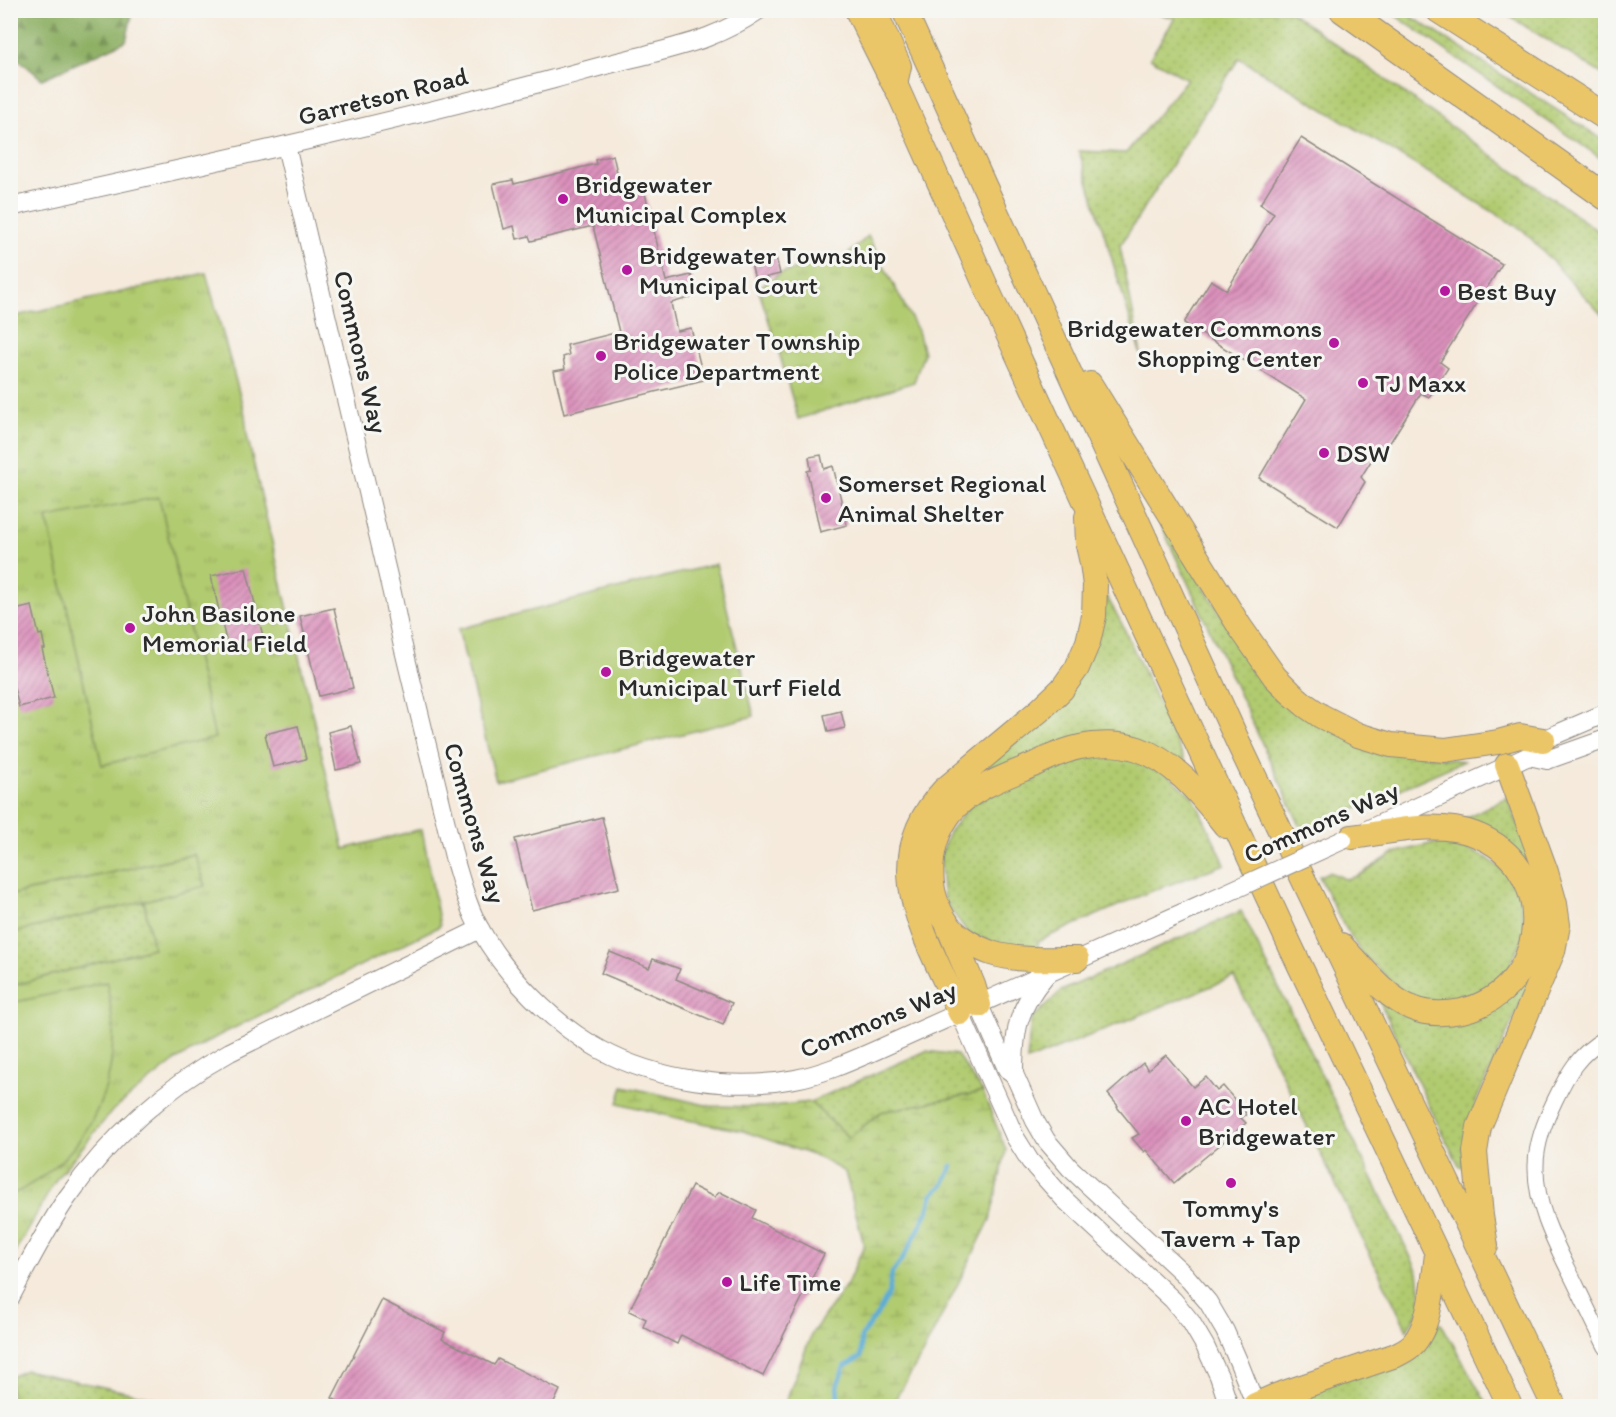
<svg xmlns="http://www.w3.org/2000/svg" width="1616" height="1417" font-family="Itim,sans-serif">
<defs>
<pattern id="grass-dots" width="8" height="8" patternUnits="userSpaceOnUse" patternTransform="scale(1.5)"><rect width="8" height="8" fill="#b1cb70"/><path d="M2 2h.1M6 6h.1" fill="none" stroke="#98ae61" stroke-width="1.8" stroke-linecap="round"/></pattern>
<pattern id="forest-firs" width="22" height="20" patternUnits="userSpaceOnUse" patternTransform="scale(1.5)"><rect width="22" height="20" fill="#8caf62"/><path d="M5 1l3.5 6h-7zM16 11l3.5 6h-7z" fill="#738f51"/></pattern>
<pattern id="wetland-marsh" width="20" height="14" patternUnits="userSpaceOnUse" patternTransform="scale(1.5)"><rect width="20" height="14" fill="#b1cb70"/><path d="M1 5h8M5 5V1M11 12h8M15 12V8" fill="none" stroke="#98ae61"/></pattern>
<pattern id="park-tufts" width="24" height="20" patternUnits="userSpaceOnUse" patternTransform="scale(1.5)"><rect width="24" height="20" fill="#b1cb70"/><path d="M3 7l-1-3M5 7V3M7 7l1-3M15 17l-1-3M17 17v-4M19 17l1-3" fill="none" stroke="#98ae61"/></pattern>
<pattern id="building-hatch" width="6" height="6" patternUnits="userSpaceOnUse" patternTransform="scale(1.5)"><rect width="6" height="6" fill="#db91bc"/><path d="M-1 1l2-2M0 6l6-6M5 7l2-2" fill="none" stroke="#b27799"/></pattern>
</defs>
<rect width="100%" height="100%" fill="#f6f6f2"/>
<filter id="ink" filterUnits="userSpaceOnUse"><feTurbulence type="fractalNoise" baseFrequency=".0167" numOctaves="2"/><feDisplacementMap in="SourceGraphic" scale="12" xChannelSelector="R" yChannelSelector="G"/><feConvolveMatrix kernelMatrix="1 2 1 2 8 2 1 2 1" color-interpolation-filters="sRGB"/></filter>
<filter id="wash" filterUnits="userSpaceOnUse"><feTurbulence type="fractalNoise" baseFrequency=".008" numOctaves="4" result="noise"/><feDisplacementMap in="SourceGraphic" scale="24" xChannelSelector="R" yChannelSelector="G"/><feGaussianBlur stdDeviation="1.35" result="paint"/><feColorMatrix in="noise" values="0 0 0 0 0 0 0 0 0 0 0 0 0 0 0 0 0 1.4 0 .05"/><feComposite in="paint" operator="in"/></filter>
<g filter="url(#wash)">
<rect width="100%" height="100%" fill="#f5eadb"/>
<g fill="url(#grass-dots)" stroke="#6e7b4e" stroke-width="1.5">
<path d="M1146 11H1289L1605 236V318L1523 230 1239 58 1120 246 1141 355 1079 151 1126 153 1187 79 1150 58 1175 18Z"/>
<path d="M1389 11H1403L1605 141V161Z"/>
<path d="M1501 11H1605V76Z"/>
<path d="M1150 501 1252 664 1362 745 1464 761 1303 832Z"/>
<path d="M1107 597 1122 624 1191 774 1127 738 951 791 1057 708 1105 598Z"/>
<path d="M1081 753 1118 754 1157 765 1194 798 1225 864 1149 892 1038 941V949L1022 951 969 934 944 901 940 856 949 832 971 804Z"/>
<path d="M1507 797 1542 885 1547 900 1549 923 1546 943 1542 956 1477 1099 1467 1133 1463 1166 1460 1167 1443 1135 1378 998C1397 1008 1416 1020 1438 1021 1455 1023 1471 1018 1486 1010 1575 965 1554 845 1461 820Z"/>
<path d="M1446 843 1467 849 1487 858 1516 880 1526 931 1505 977 1461 1003 1411 999 1361 953 1338 915 1319 876 1329 872 1346 879 1358 876 1394 853 1430 844Z"/>
<path d="M144 901 153 948 11 986V933Z"/>
<path d="M1241 911 1418 1272 1422 1306 1407 1330 1234 977 1027 1061 1031 1020 1061 991Z"/>
<path d="M926 1051 957 1055 983 1092 881 1112 849 1138 810 1102Z"/>
<path d="M1438 1323H1441L1488 1406H1297L1294 1399 1433 1334Z"/>
<path d="M25 1370 191 1406H11V1377Z"/>
</g>
<path fill="url(#forest-firs)" stroke="#5c6d46" stroke-width="1.5" d="M11 10H133V11L126 41 42 79 11 53Z"/>
<g fill="url(#wetland-marsh)" stroke="#6e7b4e" stroke-width="1.5">
<path d="M194 854 205 887 11 933 10 895Z"/>
<path d="M623 1086 710 1106 763 1107 810 1102 849 1138 881 1112 983 1092 1006 1150 990 1220 921 1357 891 1406H784L812 1333 847 1284 864 1245 845 1172 818 1157 743 1131 677 1118 618 1103Z"/>
</g>
<g fill="url(#park-tufts)" stroke="#6e7b4e" stroke-width="1.5">
<path d="M868 236 918 331 924 353 914 382 798 419 778 349 758 288 781 273 845 257Z"/>
<path d="M206 273 245 414 247 435 344 849 422 829 440 926 218 1036 176 1060 113 1110 57 1178 11 1259V986L153 948 144 901 205 886 194 854 11 895V317Z"/>
</g>
<g fill="#b1cb70" stroke="#6e7b4e" stroke-width="1.5">
<path d="M159 497 215 738 102 765 47 518Z"/>
<path d="M716 564 754 716 496 781 458 629Z"/>
<path d="M107 982C109 1001 114 1019 113 1037 112 1108 74 1165 11 1195V1003Z"/>
</g>
<g fill="none" stroke-linecap="round" stroke-linejoin="round">
<path stroke="#5cacd6" stroke-width="4.5" d="M832 1406 838 1398 837 1386 844 1367 861 1357V1337L880 1310 889 1292 892 1273 903 1258 920 1227 929 1208 932 1195 943 1185 952 1166"/>
</g>
<g id="blocks">
<g fill="url(#building-hatch)">
<path d="M1301 138 1502 264 1440 362 1448 368 1429 397 1421 393 1386 449 1381 445 1361 477 1365 482 1338 527 1259 478 1306 399 1184 323 1211 280 1227 290 1274 213 1260 204Z"/>
<path d="M613 155 622 194 644 189 666 281 691 275 696 296 671 303 677 331 691 328 704 380 564 414 554 371 565 369 563 357 569 355 567 345 619 332 593 226 531 241 529 236 517 239 514 226 504 229 493 184 513 180 514 184 596 164 595 160Z"/>
<path d="M776 257 780 274 755 280 751 263Z"/>
<path d="M821 455 824 469 833 466 847 525 820 532 807 471 811 470 809 457Z"/>
<path d="M246 568 263 636 227 645 211 576Z"/>
<path d="M32 606 39 635 42 634 45 649H42L54 698 19 707 10 673V611Z"/>
<path d="M334 608 353 688 319 696 300 616Z"/>
<path d="M841 711 845 728 828 732 824 715Z"/>
<path d="M298 726 306 759 273 767 265 734Z"/>
<path d="M351 726 361 764 336 770 328 732Z"/>
<path d="M602 817 619 888 532 910 515 839Z"/>
<path d="M610 952 649 968 653 959 680 969 676 979 732 1003 723 1025 601 973Z"/>
<path d="M1166 1055 1193 1087 1206 1077 1217 1091 1223 1086 1247 1114 1241 1118 1246 1123 1174 1183 1146 1150 1144 1152 1132 1138 1139 1134 1117 1107 1118 1106 1108 1094 1143 1063 1148 1070Z"/>
<path d="M692 1186 714 1197 720 1192 756 1210 752 1218 824 1254 763 1376 681 1335 677 1344 643 1327 646 1319 629 1311Z"/>
<path d="M382 1300 445 1332 442 1339 494 1365 498 1359 560 1390 552 1407H348L332 1398Z"/>
</g>
</g>
</g>
<g filter="url(#ink)">
<use href="#blocks" fill-opacity="0" stroke="#908a83" stroke-width="1.5"/>
<g fill="none" stroke-linecap="round" stroke-linejoin="round">
<defs>
<path id="minor" d="M1606 1038C1578 1054 1568 1073 1555 1100 1545 1121 1536 1143 1536 1166 1535 1208 1558 1248 1576 1285 1586 1306 1596 1327 1606 1347"/>
<g id="tertiary">
<path d="M286 146 392 593 402 642 455 861C462 884 468 908 480 929 506 976 553 1024 601 1050 656 1080 733 1091 795 1079 822 1074 847 1063 872 1052L1209 901"/>
<path d="M10 207C192 167 374 127 554 79 584 71 615 62 646 55 691 43 719 37 759 10"/>
<path d="M1529 756 1547 760 1606 739"/>
<path d="M1369 829 1529 756 1543 740 1606 713"/>
<path d="M979 1005 1007 1069 1014 1074 1035 1121 1046 1140 1070 1168 1185 1275 1208 1302 1225 1331 1239 1363 1256 1406"/>
<path d="M960 1013 1015 1137 1030 1161 1065 1200 1173 1300 1191 1322 1205 1346 1219 1376 1229 1406"/>
<path d="M1014 1074C1014 1031 1017 1009 1045 976"/>
<path d="M10 1298C28 1264 45 1230 67 1198 109 1138 166 1087 230 1052L480 929"/>
</g>
<g id="trunk">
<path d="M874 10 899 66 895 84 989 293 1289 943 1510 1406"/>
<path d="M904 10 1238 742 1554 1406"/>
<path d="M1090 384 1240 627 1275 677 1291 693 1305 705 1321 716 1358 735 1391 745 1445 750 1498 742 1520 736 1543 740"/>
<path d="M948 926 973 985 979 1005"/>
<path d="M1341 945C1361 966 1386 998 1412 1008 1428 1015 1446 1014 1462 1011 1551 990 1561 866 1474 834 1436 820 1391 832 1352 837"/>
<path d="M1077 959C1052 959 1015 961 991 953 977 948 955 936 947 923 924 890 927 843 951 812 971 788 1005 777 1033 765 1048 758 1064 750 1080 747 1098 743 1120 743 1138 749 1176 762 1202 797 1226 826"/>
<path d="M960 1013C927 938 875 863 944 790L1040 710 1062 689 1077 668 1088 642 1094 616 1095 585 1092 563 1088 545 1087 517"/>
<path d="M1486 1246 1481 1216 1475 1152 1479 1127 1553 951 1558 925 1555 904 1546 872 1507 765"/>
<path d="M1255 1405 1278 1395 1396 1355C1402 1352 1408 1349 1412 1345 1431 1326 1433 1281 1437 1255"/>
</g>
<g id="motorway">
<path d="M858 10 895 84"/>
<path d="M1343 10 1606 197"/>
<path d="M1439 10 1606 117"/>
</g>
</defs>
<use href="#minor" stroke="#908a83" stroke-width="17"/>
<use href="#tertiary" stroke="#908a83" stroke-width="20"/>
<use href="#trunk" stroke="#908a83" stroke-width="26"/>
<use href="#motorway" stroke="#908a83" stroke-width="28"/>
<use href="#minor" stroke="#fff" stroke-width="15"/>
<use href="#tertiary" stroke="#fff" stroke-width="18"/>
<use href="#trunk" stroke="#ebc669" stroke-width="24"/>
<use href="#motorway" stroke="#ebc669" stroke-width="26"/>
<defs>
<path id="tertiary-bridge" d="M1209 901 1343 840"/>
</defs>
<use href="#tertiary-bridge" stroke="#908a83" stroke-width="20" stroke-linecap="butt"/>
<use href="#tertiary-bridge" stroke="#fff" stroke-width="18"/>
</g>
</g>
<g fill="#b5179e" stroke="#f6f6f2" stroke-width="2">
<circle cx="563" cy="199" r="6"/>
<circle cx="627" cy="270" r="6"/>
<circle cx="1445" cy="291" r="6"/>
<circle cx="1334" cy="343" r="6"/>
<circle cx="601" cy="356" r="6"/>
<circle cx="1363" cy="383" r="6"/>
<circle cx="1324" cy="453" r="6"/>
<circle cx="826" cy="498" r="6"/>
<circle cx="130" cy="628" r="6"/>
<circle cx="606" cy="672" r="6"/>
<circle cx="1186" cy="1121" r="6"/>
<circle cx="1231" cy="1183" r="6"/>
<circle cx="727" cy="1282" r="6"/>
</g>
<g text-anchor="middle" stroke-width="6" stroke-linejoin="round" paint-order="stroke">
<g font-size="26" fill="#2b2b2b" stroke="#f6f6f2">
<text transform="translate(383 96) rotate(-14)" y="9">Garretson Road</text>
<text transform="translate(361 352) rotate(77)" y="9">Commons Way</text>
<text transform="translate(1321 822) rotate(-24)" y="9">Commons Way</text>
<text transform="translate(475 823) rotate(74)" y="9">Commons Way</text>
<text transform="translate(878 1019) rotate(-22)" y="9">Commons Way</text>
</g>
<g font-size="26" fill="#2b2b2b" stroke="#f6f6f2" text-anchor="start">
<text x="575" y="193">Bridgewater<tspan x="575" dy="30">Municipal Complex</tspan></text>
<text x="639" y="264">Bridgewater Township<tspan x="639" dy="30">Municipal Court</tspan></text>
<text x="1457" y="300">Best Buy</text>
<text x="1322" y="337" text-anchor="end">Bridgewater Commons<tspan x="1322" dy="30">Shopping Center</tspan></text>
<text x="613" y="350">Bridgewater Township<tspan x="613" dy="30">Police Department</tspan></text>
<text x="1375" y="392">TJ Maxx</text>
<text x="1336" y="462">DSW</text>
<text x="838" y="492">Somerset Regional<tspan x="838" dy="30">Animal Shelter</tspan></text>
<text x="142" y="622">John Basilone<tspan x="142" dy="30">Memorial Field</tspan></text>
<text x="618" y="666">Bridgewater<tspan x="618" dy="30">Municipal Turf Field</tspan></text>
<text x="1198" y="1115">AC Hotel<tspan x="1198" dy="30">Bridgewater</tspan></text>
<text x="1231" y="1217" text-anchor="middle">Tommy's<tspan x="1231" dy="30">Tavern + Tap</tspan></text>
<text x="739" y="1291">Life Time</text>
</g>
</g>
<rect width="1616" height="1417" fill="none" stroke="#f6f6f2" stroke-width="36"/>
</svg>
